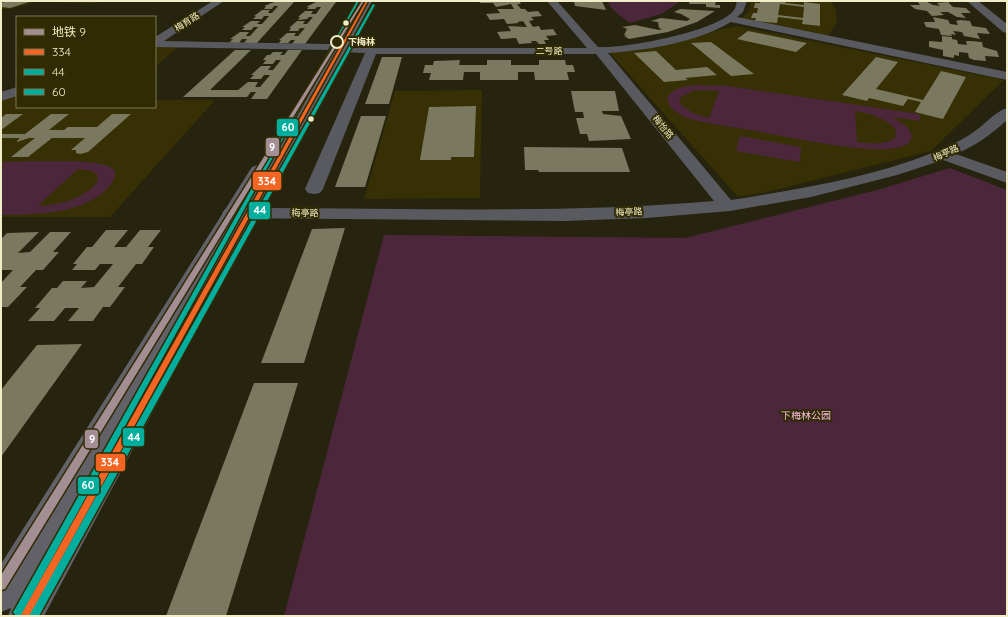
<svg xmlns="http://www.w3.org/2000/svg" width="1008" height="617" font-family="Quicksand,'Noto Sans SC',sans-serif">
<rect width="100%" height="100%" fill="#26230e"/>
<g fill="#363004">
<path d="M1 1H101L98 3 35 2 11 9H1Z"/>
<path d="M751 1H831L836 10 837 20 835 26 827 37 740 20 749 11Z"/>
<path d="M737 26 1004 80 931 151 763 193 738 197 609 52 627 51Z"/>
<path d="M155 45 179 46 155 67Z"/>
<path d="M482 90 480 198 364 199 395 91Z"/>
<path d="M17 95V107H155V100H215L110 217H1V100Z"/>
</g>
<g fill="#4c273c" fill-rule="evenodd">
<path d="M607 1H681L661 14 630 23 614 11Z"/>
<path d="M699 85 720 86 721 85 919 114 921 121 892 117C898 121 917 130 910 141 897 162 786 136 761 132 743 129 725 126 707 123 693 120 669 115 667 98 673 87 687 86 699 85ZM695 90 719 91 709 118 693 113 679 103 681 97ZM855 111C869 113 887 118 896 130L895 138C884 145 869 144 857 142Z"/>
<path d="M740 136 801 147 800 162 736 151Z"/>
<path d="M1 162C20 162 102 157 113 169 117 173 115 178 112 183 90 214 35 215 1 215ZM78 169 92 171 97 174 98 181C85 199 59 205 38 206Z"/>
<path d="M950 168 1007 190V616H284L384 235 685 238 877 190Z"/>
</g>
<g fill="#7b7860" fill-rule="evenodd">
<path d="M8 1H32L10 8 1 7V3Z"/>
<path d="M479 1H519L521 4H517L521 9H525L528 12 538 11 542 16 531 17 534 20 529 21 533 27 539 26 541 30 553 29 557 35 546 36 549 40H544L546 44H539L536 41H531L532 43 519 44 516 38 501 39 497 32 511 31 508 26 527 27 523 21 517 22 519 23 507 24 504 19 490 20 486 14 500 13 497 9H514L511 4 496 7 493 3H480Z"/>
<path d="M602 1 606 10 575 6 574 2Z"/>
<path d="M690 1H716L715 5H720V8L706 7V4H689Z"/>
<path d="M760 1H785V3L804 5V2L820 4V26L802 24 803 20 778 17 777 23 755 21 756 18H751L753 13H757L758 8H754L755 3H760ZM780 4 804 7 803 18 778 15Z"/>
<path d="M917 1H925L933 5 940 6 937 3 948 2 953 7 966 8 971 13H961L966 18 957 17 948 12H940L944 15 932 16 927 11 915 9 910 5H920Z"/>
<path d="M274 2H294L256 44H243L247 39H242L239 43H229L233 39H230L240 32H249L246 36H250L258 27H254L251 30H242L245 27H242L251 21H260L257 24H262L269 16H264L262 19H253L256 16H254L262 10H270L268 13H272L278 6H274L272 9H264L266 6H264Z"/>
<path d="M316 2H336L305 44H292L295 40H291L288 43H279L281 40H279L287 33H296L294 36H298L305 28H300L298 31H289L291 28H289L297 21H305L303 24H307L313 17H309L307 19 298 20 300 17H298L305 11H313L311 14H316L321 7H317L315 9H307L309 7H306Z"/>
<path d="M680 9 715 11 697 22 668 32 629 39 624 36H627L624 35 627 29 622 27 635 25 659 30 662 29 659 28 658 22 651 21 661 18 687 21 690 19 681 14 674 12Z"/>
<path d="M933 17 948 20 950 24 958 25 956 21 960 20 970 21 972 26 986 28 990 34 977 33 980 39 970 37 964 36 962 32 953 31 956 35 951 34 952 36 941 35 939 29 926 27 924 22H935Z"/>
<path d="M748 31 807 43 796 52 737 39Z"/>
<path d="M942 36 952 37V39L957 40 958 44 967 45 966 41H971L982 42 983 47 997 51 999 57 985 56 986 61 974 60 969 58 968 53 959 52V56L954 55V58L943 56V50L929 47V41L942 42Z"/>
<path d="M711 42 754 74 731 76 691 43Z"/>
<path d="M235 50H251L210 90H238L248 82H258L255 87H260L270 75H264L261 79H250L254 75H251L261 66H271L268 70H273L281 60H276L273 64H263L266 60H263L267 55H270L273 52H283L280 55H284L288 50H302L267 99H251L256 92H251L247 97H183Z"/>
<path d="M656 51 676 70 707 67 717 75 685 78 688 80 664 82 634 53Z"/>
<path d="M382 57H402L389 104H365Z"/>
<path d="M876 57 898 62 876 89 923 100 941 71 966 77 943 119 915 112 921 102 908 99 903 106 869 98 867 101 842 95Z"/>
<path d="M460 60 459 65H487V60H511V65H539V60H565L566 65H573L575 72H567L569 80H535L534 72H518V80H480V72H464L463 80H429L431 73H423L425 65H433L434 61Z"/>
<path d="M571 91H615L619 111H602L603 114 621 116 631 139 589 141 587 134H580L576 118H584L583 112H575Z"/>
<path d="M476 106 474 157H451V160H420L429 107Z"/>
<path d="M6 114H23L1 130V118Z"/>
<path d="M51 114H69L49 130H64L68 127H97L112 114H131L88 152 80 154 76 153V150H71L85 138H52L28 157H11L35 138H29L17 142V141L20 138H1V134H25Z"/>
<path d="M361 116H386L365 187H335Z"/>
<path d="M524 147 622 148 630 172H539L538 170H525Z"/>
<path d="M345 228 304 363H261L312 229Z"/>
<path d="M106 230H128L114 247H126L140 230H161L148 247H154L142 264H136L118 287H125L110 307H103L93 321H68L79 308H65L54 321H28L40 308H35L52 288H57L63 281H87L81 288 94 287 113 264H100L95 270H72L77 264H73L87 247H92Z"/>
<path d="M39 232 18 253 30 252 50 232H71L53 252H59L43 270H36L20 287H27L8 307H1V283L13 270H1V239L7 233Z"/>
<path d="M82 344 1 457V390L37 345Z"/>
<path d="M254 383H298L226 616H166Z"/>
</g>
<g fill="none" stroke-linecap="round" stroke-linejoin="round">
<g fill="#595960" fill-rule="evenodd">
<path d="M213 1H224L164 41 330 44 336 47 330 50 155 47V37Z"/>
<path d="M547 1H557L598 47C623 49 720 31 734 10 736 7 736 4 737 1H747L743 12 737 17 1007 72V80L731 22C695 43 648 50 608 53L731 200C800 189 870 178 935 152 949 146 963 140 975 131 985 124 996 111 1007 108V120C992 134 975 146 956 154L1007 172V183L943 160 897 175 811 197 730 211 647 218 564 221 231 218 225 217 222 213 225 209 231 208C392 207 553 215 714 201L596 54H376L323 189 320 193 314 194 308 193 305 189 365 53 336 52 334 50 336 48H587Z"/>
<path d="M967 1H978L1007 24V33L1003 32Z"/>
<path d="M17 87V96L1 101V92Z"/>
</g>
<path fill="#626168" fill-rule="evenodd" d="M362 1H372L44 616H8L11 608 1 612V564L250 170 252 167 258 165 265 169Z"/>
<defs>
<path id="bus-1" d="M366 1H368L30 616H20Z"/>
<path id="bus-2" d="M373 4 375 5 39 616H29Z"/>
<path id="bus-3" d="M357 1H359L21 615H15L13 612 15 609Z"/>
</defs>
<use href="#bus-1" stroke="#302b03" stroke-width="3"/>
<use href="#bus-2" stroke="#302b03" stroke-width="3"/>
<use href="#bus-3" stroke="#302b03" stroke-width="3"/>
<use href="#bus-1" fill="#f26522" fill-rule="evenodd"/>
<use href="#bus-2" fill="#01ad9c" fill-rule="evenodd"/>
<use href="#bus-3" fill="#01ad9c" fill-rule="evenodd"/>
<defs>
<path id="metro-1" d="M362 1H364L5 589 1 590V575Z"/>
</defs>
<use href="#metro-1" stroke="#302b03" stroke-width="3"/>
<use href="#metro-1" fill="#a38e94" fill-rule="evenodd"/>
</g>
<g fill="#f1edc9" stroke="#302b03" stroke-width="1.5">
<circle cx="346" cy="23" r="3.5"/>
<circle cx="311" cy="119" r="3.5"/>
</g>
<circle fill="#302b03" stroke="#f1edc9" stroke-width="2" cx="337" cy="42" r="6"/>
<g text-anchor="middle" stroke-width="4" stroke-linejoin="round" paint-order="stroke">
<g font-size="9" fill="#f1edc9" stroke="#302b03">
<text transform="translate(187 22) rotate(-33)" y="3">梅育路</text>
<text x="549" y="54">二号路</text>
<text transform="translate(663 127) rotate(51)" y="3">梅怡路</text>
<text transform="translate(946 153) rotate(-24)" y="3">梅亭路</text>
<text transform="translate(629 212) rotate(-2)" y="3">梅亭路</text>
<text x="305" y="216">梅亭路</text>
</g>
<g font-size="9" font-weight="bold" fill="#f1edc9" stroke="#302b03" text-anchor="start">
<text x="348" y="45">下梅林</text>
</g>
<g font-size="10" fill="#f9bce1" stroke="#302b03">
<text x="806" y="419">下梅林公园</text>
</g>
</g>
<g stroke="#302b03" stroke-width="1.5">
<rect x="276" y="118" width="23" height="19" rx="4" fill="#01ad9c"/>
<rect x="265" y="137" width="15" height="20" rx="4" fill="#a38e94"/>
<rect x="252" y="171" width="30" height="20" rx="4" fill="#f26522"/>
<rect x="248" y="201" width="23" height="19" rx="4" fill="#01ad9c"/>
<rect x="122" y="427" width="23" height="20" rx="4" fill="#01ad9c"/>
<rect x="84" y="429" width="15" height="20" rx="4" fill="#a38e94"/>
<rect x="95" y="453" width="31" height="19" rx="4" fill="#f26522"/>
<rect x="77" y="476" width="23" height="19" rx="4" fill="#01ad9c"/>
</g>
<g font-size="11" text-anchor="middle" font-weight="bold" fill="#fff">
<text x="288" y="131">60</text>
<text x="272" y="151">9</text>
<text x="267" y="185">334</text>
<text x="260" y="214">44</text>
<text x="134" y="441">44</text>
<text x="92" y="443">9</text>
<text x="110" y="466">334</text>
<text x="88" y="489">60</text>
</g>
<rect width="1008" height="617" fill="none" stroke="#f1edc9" stroke-width="4"/>
<rect x="16" y="16" width="140" height="92" fill="#302b03" stroke="#7d7952"/>
<rect x="24" y="29" width="20" height="6" fill="#a38e94" stroke="#7d7952"/>
<text x="52" y="36" font-size="12" fill="#f1edc9">地铁 9</text>
<rect x="24" y="49" width="20" height="6" fill="#f26522" stroke="#7d7952"/>
<text x="52" y="56" font-size="12" fill="#f1edc9">334</text>
<rect x="24" y="69" width="20" height="6" fill="#01ad9c" stroke="#7d7952"/>
<text x="52" y="76" font-size="12" fill="#f1edc9">44</text>
<rect x="24" y="89" width="20" height="6" fill="#01ad9c" stroke="#7d7952"/>
<text x="52" y="96" font-size="12" fill="#f1edc9">60</text>
</svg>
